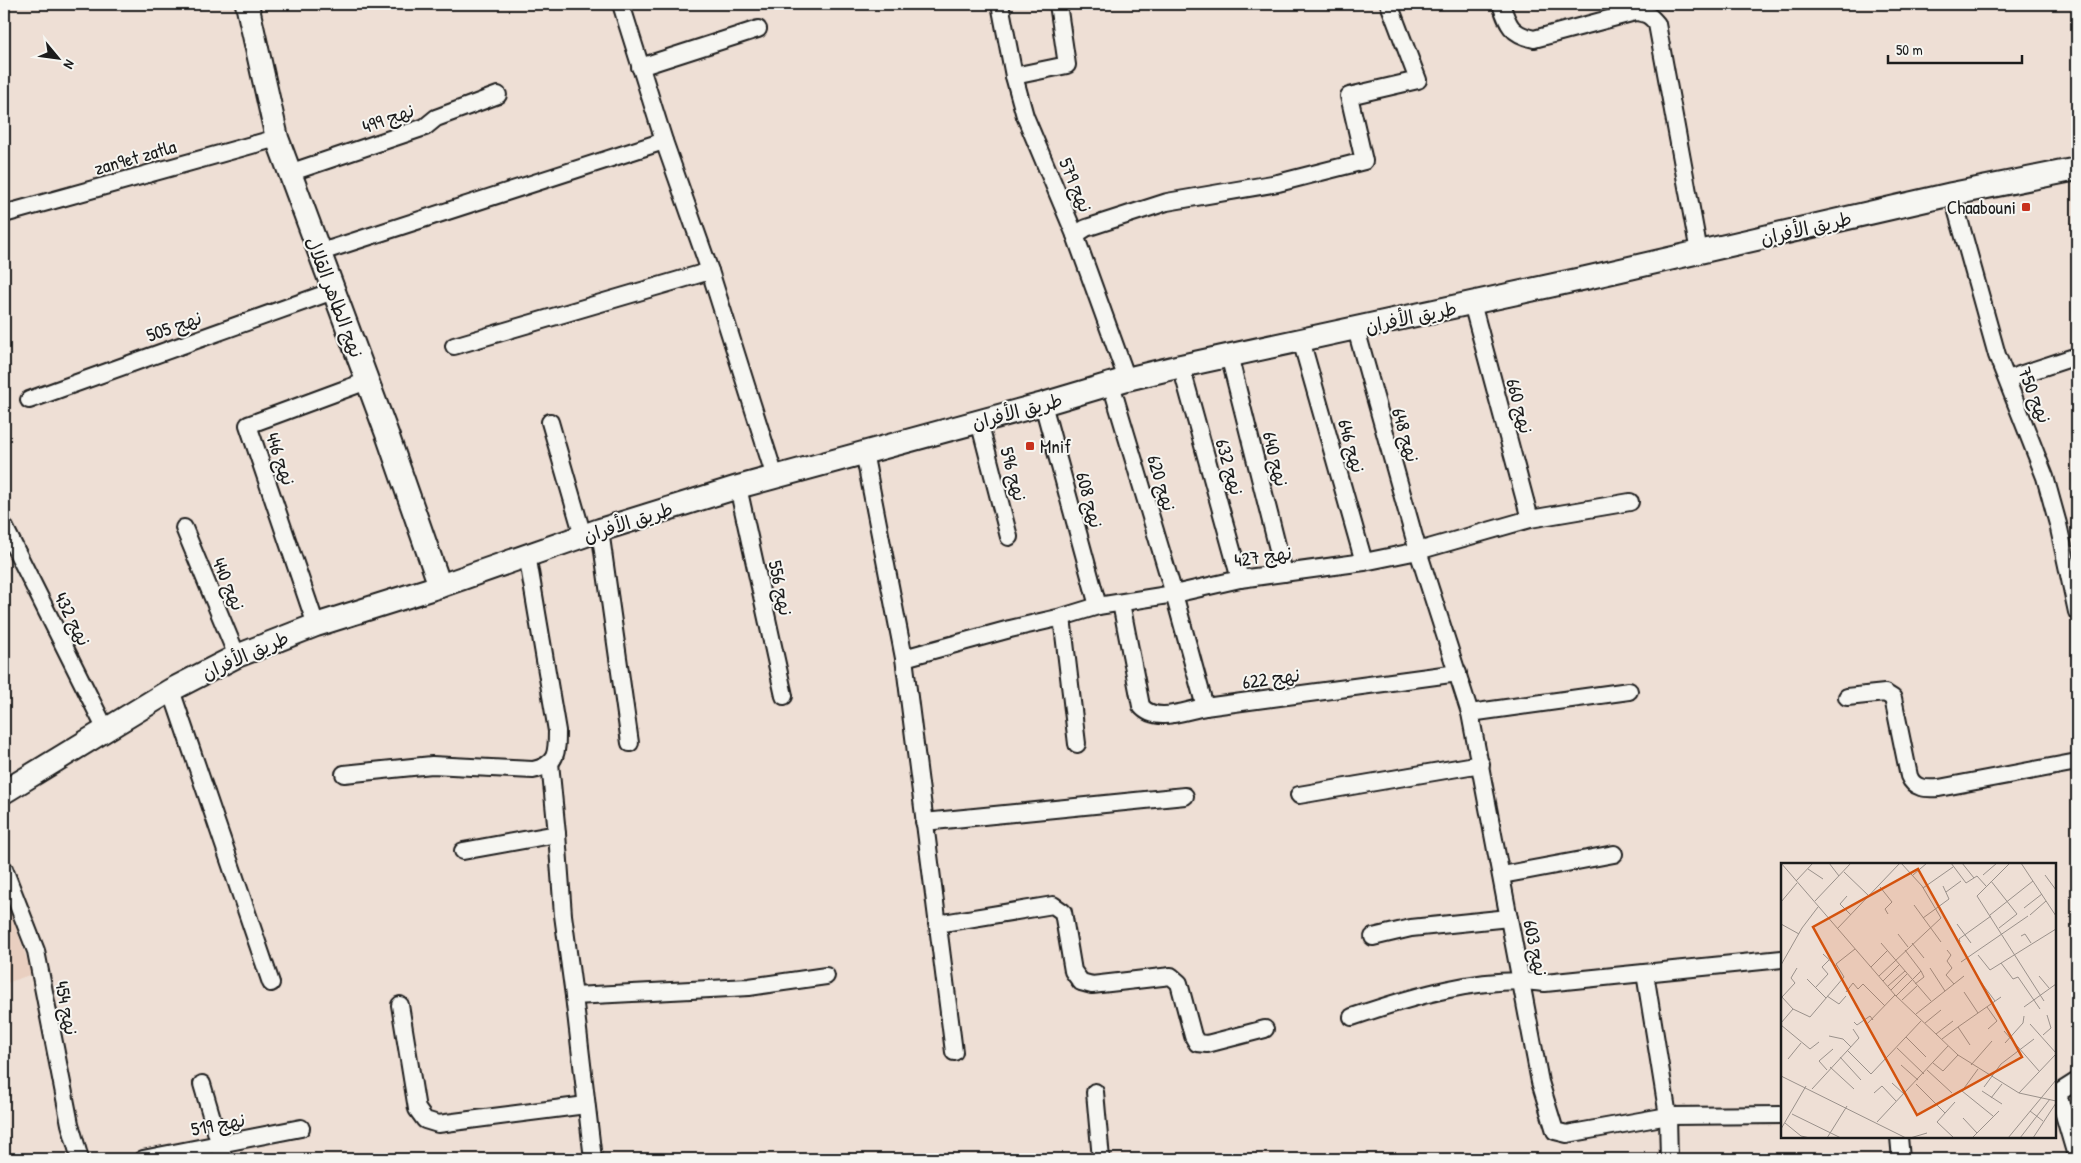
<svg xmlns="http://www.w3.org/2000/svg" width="2081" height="1163" font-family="'Patrick Hand','Playpen Sans Arabic',sans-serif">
<rect width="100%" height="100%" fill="#eedfd5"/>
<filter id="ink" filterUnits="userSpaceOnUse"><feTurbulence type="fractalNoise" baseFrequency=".02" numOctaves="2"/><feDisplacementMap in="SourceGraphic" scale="10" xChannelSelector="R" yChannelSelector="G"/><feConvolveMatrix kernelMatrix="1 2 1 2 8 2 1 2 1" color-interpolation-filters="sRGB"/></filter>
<g filter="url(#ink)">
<path fill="#e9cfc0" d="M4 892 32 974 4 984Z"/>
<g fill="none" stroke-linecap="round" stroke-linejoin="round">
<defs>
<g id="street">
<path d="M621 4 664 141 710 271 775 477"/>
<path d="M1000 4 1014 76 1025 116 1075 235 1127 379"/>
<path d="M1501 4C1508 25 1511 34 1534 39L1635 12C1646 13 1650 15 1657 24L1699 252"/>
<path d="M640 67 758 29"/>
<path d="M1014 76 1067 65 1058 4"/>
<path d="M289 173 425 127 436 118 498 95"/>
<path d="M1952 194 1997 355 2045 477 2058 524 2077 612"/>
<path d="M4 214 277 138"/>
<path d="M1075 235 1086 228 1167 202 1278 183 1364 161 1349 96 1418 80 1389 4"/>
<path d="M318 253 664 141"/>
<path d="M1472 303 1530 519"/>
<path d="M1356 329 1418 551 1470 713 1540 1082 1555 1131 1567 1134 1668 1116 1782 1115"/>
<path d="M1301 340 1364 562"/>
<path d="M454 346 710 271"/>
<path d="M1229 355 1284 573"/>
<path d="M1181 366 1240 579"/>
<path d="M2007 379 2077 356"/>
<path d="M1111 384 1174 594 1205 707 1458 673"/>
<path d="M29 400 333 291"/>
<path d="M1043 404 1098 606"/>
<path d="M979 421 1009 537"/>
<path d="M550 422 583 536"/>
<path d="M864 452 904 658 954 1052"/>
<path d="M738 487 784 696"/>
<path d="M4 526 106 730"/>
<path d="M184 528 237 656"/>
<path d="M600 530 630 743"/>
<path d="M1121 603 1141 706C1156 724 1186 710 1205 707"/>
<path d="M1062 617 1077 744"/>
<path d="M316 625 248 425 367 381"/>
<path d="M904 658 1010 629 1062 617 1098 606 1174 594 1240 579 1364 562 1418 551 1530 519 1630 502"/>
<path d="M171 690 271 983"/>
<path d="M1847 697 1885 693 1893 698 1909 776C1914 789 1926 789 1939 788L2077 762"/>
<path d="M1470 713 1629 691"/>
<path d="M550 763 557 834 563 915 574 996 593 1159"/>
<path d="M344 774 432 765 533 770C557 765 557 753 557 731L527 554"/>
<path d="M1299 795 1481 764"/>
<path d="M924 822 1185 796"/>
<path d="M463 851 557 834"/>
<path d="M4 869 36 951 70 1124 80 1159"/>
<path d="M1502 875 1614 854"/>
<path d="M937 924 1053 905 1063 912 1073 971 1081 982 1092 985 1171 976 1179 983 1193 1036 1197 1043 1207 1044 1265 1029"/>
<path d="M1373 937 1411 928 1509 918"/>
<path d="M1645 973 1668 1116 1669 1159"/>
<path d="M574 996 749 987 826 976"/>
<path d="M400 1005 417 1109 425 1120 438 1124 586 1105"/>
<path d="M1352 1017C1411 997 1482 975 1545 983L1782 959"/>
<path d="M202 1084 224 1159"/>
<path d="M1095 1092 1101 1159"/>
<path d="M2058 1094 2077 1159"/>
<path d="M2055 1095 2077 1081"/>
<path d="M1899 1137 1901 1159"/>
<path d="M143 1159 301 1128"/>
</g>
<g id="secondary">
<path d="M247 4 277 138 387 434 440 586"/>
<path d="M4 792 171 690 237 656 316 625 440 586 600 530 738 487 1043 404 1127 379 1181 366 1586 278 1952 194 2077 169"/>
</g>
</defs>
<use href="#street" stroke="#1c1c1c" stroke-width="20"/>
<use href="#secondary" stroke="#1c1c1c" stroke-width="26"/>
<use href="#street" stroke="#f6f6f2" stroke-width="16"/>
<use href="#secondary" stroke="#f6f6f2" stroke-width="22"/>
</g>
</g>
<g fill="#c8321e" stroke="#f6f6f2" stroke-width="2">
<rect x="2021" y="202" width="10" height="10" rx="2.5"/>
<rect x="1025" y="441" width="10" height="10" rx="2.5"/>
</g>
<g text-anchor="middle" stroke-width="4" stroke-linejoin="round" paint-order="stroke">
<g font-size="19" fill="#1c1c1c" stroke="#f6f6f2">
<text transform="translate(388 118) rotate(-20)" y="7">نهج 499</text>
<text transform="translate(135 157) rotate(-16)" y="7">zan9et zatla</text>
<text transform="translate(1076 185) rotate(67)" y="7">نهج 579</text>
<text transform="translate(1806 228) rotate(-13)" y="7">طريق الأفران</text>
<text transform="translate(335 297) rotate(69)" y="7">نهج الطاهر القلال</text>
<text transform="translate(1411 317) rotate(-12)" y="7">طريق الأفران</text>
<text transform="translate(174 326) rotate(-20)" y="7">نهج 505</text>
<text transform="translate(2035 395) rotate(68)" y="7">نهج 750</text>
<text transform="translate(1520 406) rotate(75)" y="7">نهج 660</text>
<text transform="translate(1017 411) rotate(-15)" y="7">طريق الأفران</text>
<text transform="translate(1406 435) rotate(74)" y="7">نهج 648</text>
<text transform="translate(1352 446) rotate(74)" y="7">نهج 646</text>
<text transform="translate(281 459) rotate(71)" y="7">نهج 446</text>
<text transform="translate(1276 459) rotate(76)" y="7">نهج 640</text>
<text transform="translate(1230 467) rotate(74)" y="7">نهج 632</text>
<text transform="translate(1014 474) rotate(75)" y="7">نهج 596</text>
<text transform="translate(1162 483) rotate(73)" y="7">نهج 620</text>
<text transform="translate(1090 500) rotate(75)" y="7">نهج 608</text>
<text transform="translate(628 522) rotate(-18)" y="7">طريق الأفران</text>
<text transform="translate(1263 556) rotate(-8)" y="7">نهج 427</text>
<text transform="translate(229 584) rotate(67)" y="7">نهج 440</text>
<text transform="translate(781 588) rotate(78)" y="7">نهج 556</text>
<text transform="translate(73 619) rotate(63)" y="7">نهج 432</text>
<text transform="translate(245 655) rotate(-24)" y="7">طريق الأفران</text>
<text transform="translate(1271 678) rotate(-8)" y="7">نهج 622</text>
<text transform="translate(1536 948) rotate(78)" y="7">نهج 603</text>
<text transform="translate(67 1008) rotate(79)" y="7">نهج 454</text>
<text transform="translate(218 1124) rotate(-11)" y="7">نهج 519</text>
</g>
<g font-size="19" fill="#1c1c1c" stroke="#f6f6f2" text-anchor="end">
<text x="2016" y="214">Chaabouni</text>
<text x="1040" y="453" text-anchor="start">Mnif</text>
</g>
</g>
<g transform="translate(1781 863)">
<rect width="275" height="275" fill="#eedfd5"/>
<path fill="none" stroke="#9a918b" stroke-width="1" d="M0 0 114 132 177 192 238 230 275 238M48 0 58 13M170 0 185 20 196 13 205 23M181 0 193 15M229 0 196 33 263 138M240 0 275 53M27 6 42 16M63 9 88 33M132 12 146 0M202 12 216 0M264 12 275 27M15 18 32 0M210 18 236 51 218 65M99 24 111 39 104 46 107 51M142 25 172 4M165 29 180 18M66 33 59 41 70 52M34 38 70 0M0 39 16 20M133 42 160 79M243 45 261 31M209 52 252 18M249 52 265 38M142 55 168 36 162 23M0 61 18 71M176 61 190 80M56 66 119 0M117 71 127 84M240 73 244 71 250 80M179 79 178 76 210 53M100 80 150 138M131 80 143 95M166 87 170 92 166 98 171 105 165 112 173 121M42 91 55 103M197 92 209 107 275 66M180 99 247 53M220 100 232 116 237 114 259 146M0 102 21 65 37 44M90 104 106 88M149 105 164 128M98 113 160 55 141 23 120 0M258 113 268 125M26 116 45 135M102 118 119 101M199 118 214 138M134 121 143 114 140 108M107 123 124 108M35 124 47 111 41 104 48 97M110 127 126 111M65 129 72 120 77 126 82 121 104 143M183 129 197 150M0 133 12 146 29 154 63 114 55 101 74 86M46 133 58 141 65 133M115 133 140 108 124 87M1 134 14 120 10 115 16 105M121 137 136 123M206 144 216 158 207 166M243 144 275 121M135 151 183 113M73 159 76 162 89 153 92 157M0 160 12 146M144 160 160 147M249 161 275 190M0 162 29 186 38 179M85 162 114 132M177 164 220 134M223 168 258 208M155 171 172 158M262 172 270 165 266 152M48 173 62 176 70 184M125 174 145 194M161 176 177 164 189 182M224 180 242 160 243 153M116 185 143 211M66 187 90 211 140 158M59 194 80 217M7 196 20 180M152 200 162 208 177 192M120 202 137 217M190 202 211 178M49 204 73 226M197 206 181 228 212 253M46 207 38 198 52 186M146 207 171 230M0 213 125 275M111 220 123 231M135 221 164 250M203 224 220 201 253 176M31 226 78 175 72 166M201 228 221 241M93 230 101 223 115 238M238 230 275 191M210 235 221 221M249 248 262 258M11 251 60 275M182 255 196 270M96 259 167 183M4 260 20 273 29 275M0 266 25 223M46 275 66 243M129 275 146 270M173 275 156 259 174 239M191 275 218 248M227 275 275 217M239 275 269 236M252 275 275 240"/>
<path fill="#d4530e" fill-opacity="0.15" stroke="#d4530e" stroke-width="2.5" d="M137 6 241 194 136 252 32 64Z"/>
<rect width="275" height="275" fill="none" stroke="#1c1c1c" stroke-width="2.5"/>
</g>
<rect width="2081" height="1163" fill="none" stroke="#f6f6f2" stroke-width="20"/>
<rect x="10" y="10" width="2061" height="1143" fill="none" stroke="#1c1c1c" stroke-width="2" filter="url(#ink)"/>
<g transform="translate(58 58) rotate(119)" stroke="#f6f6f2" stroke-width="4" paint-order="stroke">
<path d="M0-4L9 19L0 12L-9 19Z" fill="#1c1c1c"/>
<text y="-8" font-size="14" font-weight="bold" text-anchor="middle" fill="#1c1c1c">N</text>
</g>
<path d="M1888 55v8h134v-8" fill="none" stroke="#1c1c1c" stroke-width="2.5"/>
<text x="1896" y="55" font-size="15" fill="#1c1c1c" stroke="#f6f6f2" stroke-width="4" paint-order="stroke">50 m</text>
</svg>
